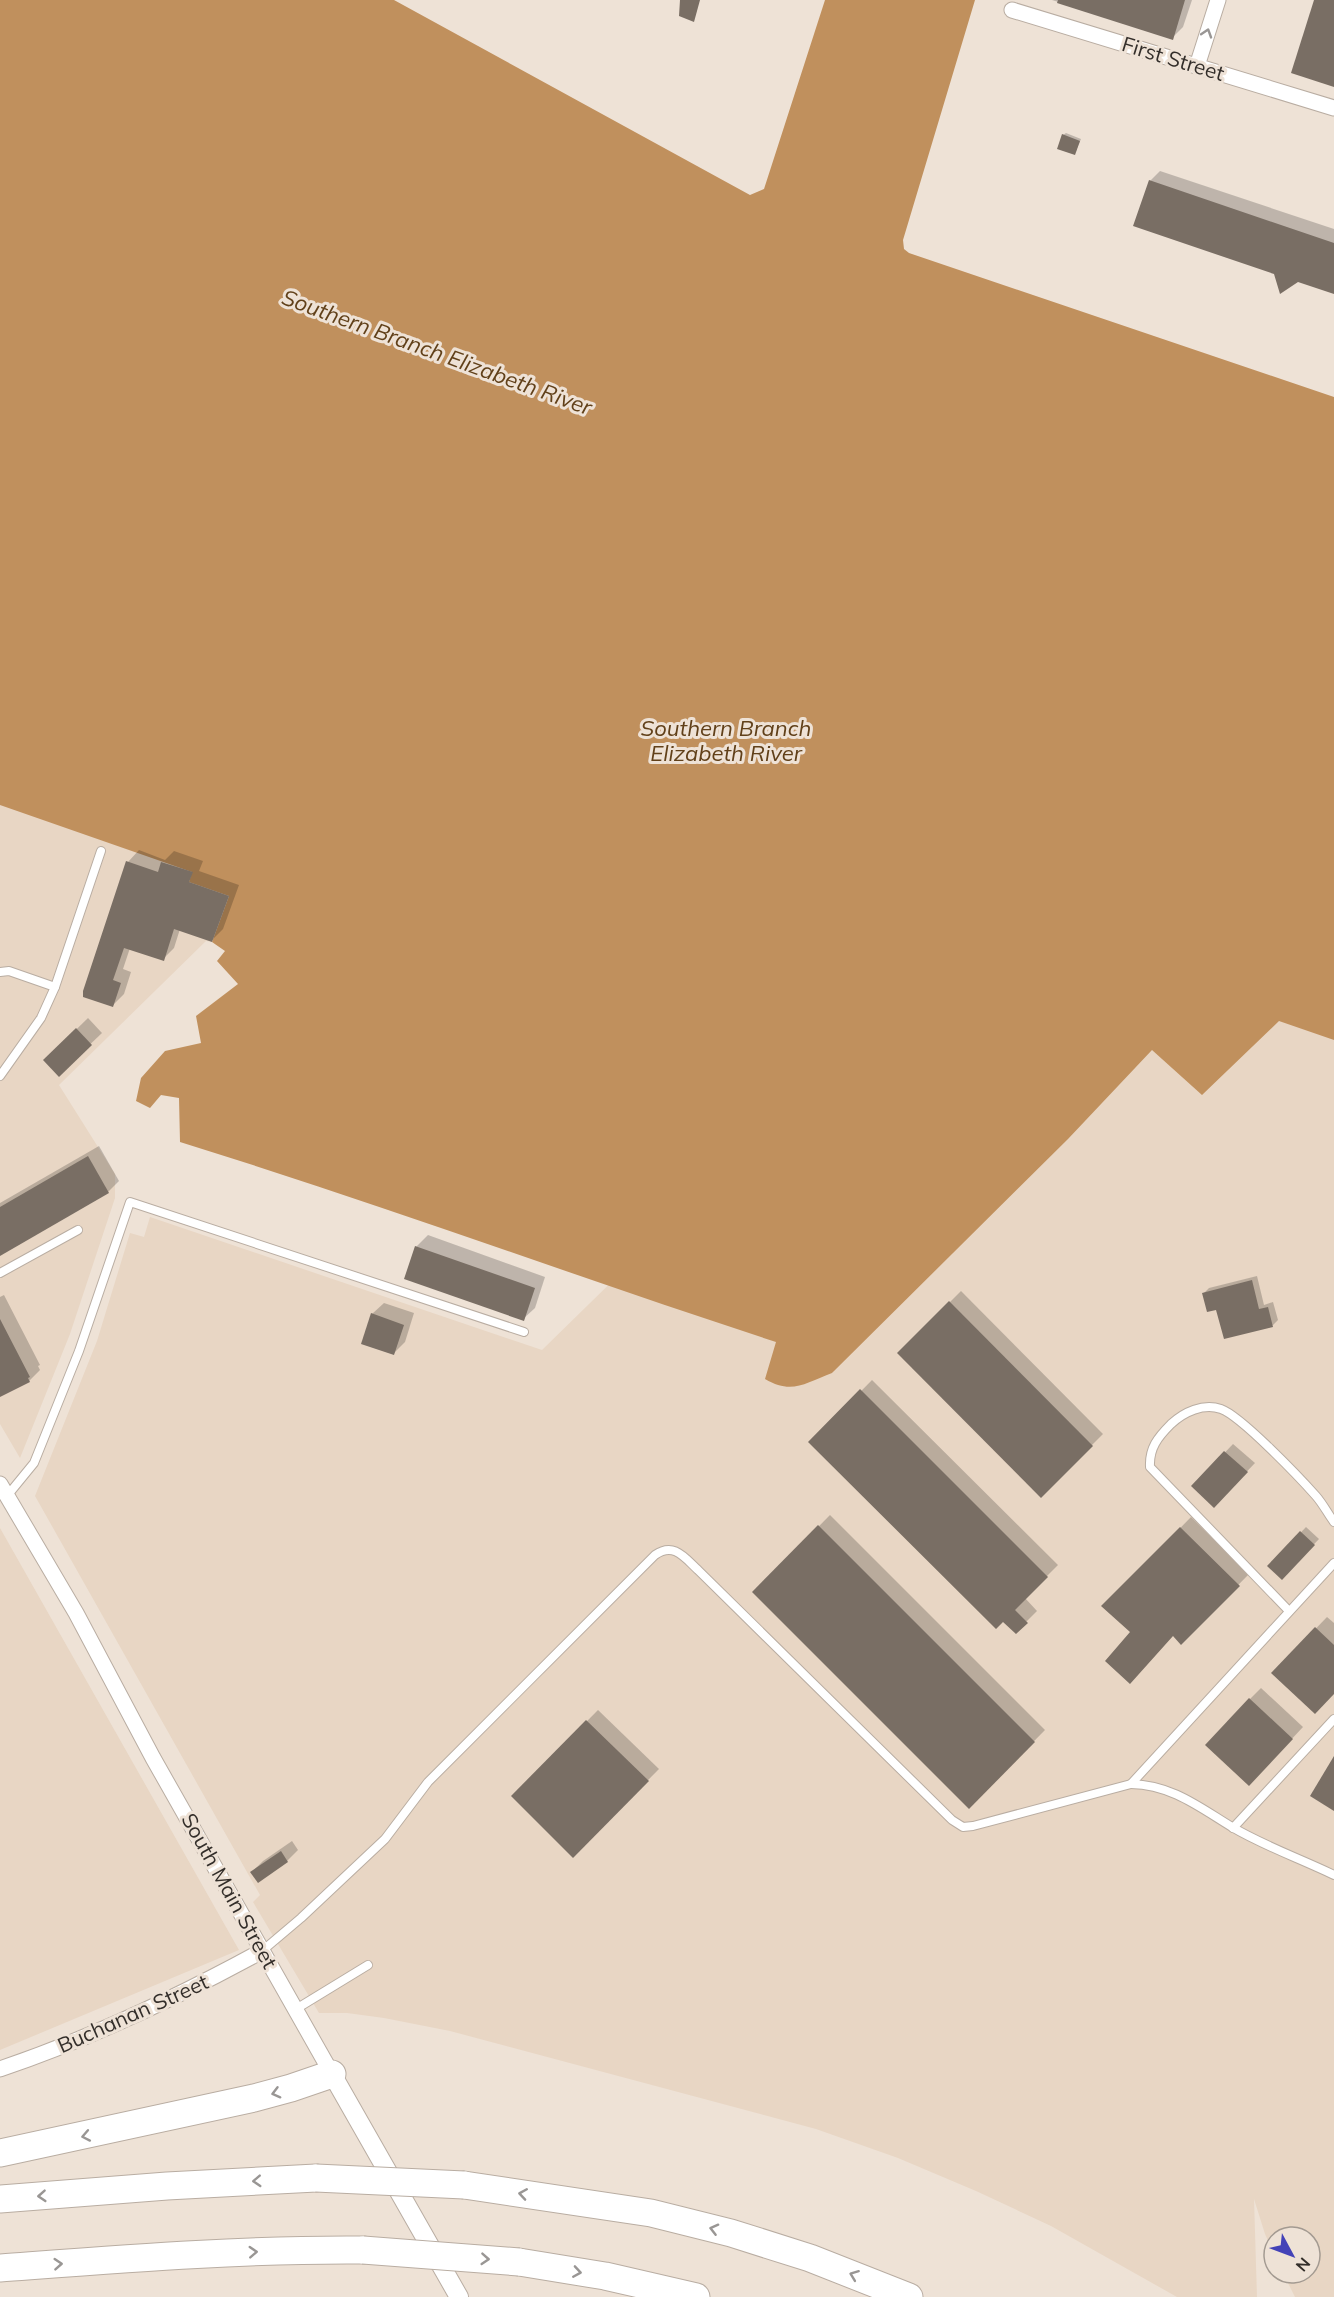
<svg xmlns="http://www.w3.org/2000/svg" width="1334" height="2297" font-family="Mulish,sans-serif">
<rect width="100%" height="100%" fill="#eee2d6"/>
<g fill="#e8d6c4">
<path d="M0 508 261 806 212 942 206 941 59 1085 115 1174V1198L70 1334 20 1458 0 1424Z"/>
<path d="M1334 960V2297H1295L1283 2273H1310V2237H1274V2254L1265 2234 1254 2199 1257 2297H1177L1051 2226 976 2191 898 2158 816 2129 450 2031 384 2018 347 2013H319L253 1902 260 1895 35 1496 97 1341 130 1233 144 1237 150 1217 542 1350 777 1120Z"/>
<path d="M0 1528 239 1950 0 2050Z"/>
</g>
<path fill="#c0905d" d="M0 0H394L750 195 764 189 825 0H975L903 240 904 249 909 253 1334 397V1040L1279 1021 1202 1095 1152 1050 1068 1139 832 1373C805 1383 792 1395 765 1379L776 1342C577 1277 380 1204 180 1142L179 1098 161 1095 150 1108 136 1101 141 1078 165 1051 201 1043 196 1016 238 984 217 961 225 951 212 942 229 896 189 882 192 872 0 805Z"/>
<g fill="#0003">
<path d="M1052 0H1192L1183 27 1172 38Z"/>
<path d="M1066 133 1081 139 1075 153 1063 135Z"/>
<path d="M1160 171 1334 229V292L1276 273 1150 181Z"/>
<path d="M139 850 165 860 174 851 203 861 199 871 239 885 223 929 212 940 180 929 174 948 163 959 130 948 123 969 131 972 124 994 113 1005 84 996 128 862Z"/>
<path d="M88 1018 102 1033 59 1074 45 1060Z"/>
<path d="M99 1146 119 1181 108 1192 0 1254V1203Z"/>
<path d="M428 1235 545 1277 535 1308 523 1319 416 1247Z"/>
<path d="M1257 1276 1264 1305 1273 1302 1278 1320 1273 1325 1225 1337 1217 1308 1204 1293 1209 1288Z"/>
<path d="M961 1291 1103 1434 1041 1496 899 1353Z"/>
<path d="M4 1295 40 1365 38 1366 40 1370 29 1381 0 1391V1297Z"/>
<path d="M384 1303 414 1313 405 1342 394 1353 372 1314Z"/>
<path d="M872 1380 1058 1565 1025 1598 1037 1611 1016 1632 811 1442Z"/>
<path d="M1233 1444 1255 1463 1214 1506 1193 1486Z"/>
<path d="M830 1515 1045 1730 969 1807 754 1592Z"/>
<path d="M1191 1517 1249 1574 1181 1643 1174 1635 1132 1632 1104 1606Z"/>
<path d="M1306 1527 1319 1539 1282 1578 1269 1566Z"/>
<path d="M1327 1617 1334 1623V1693L1273 1673Z"/>
<path d="M1261 1688 1303 1727 1260 1773 1250 1699Z"/>
<path d="M598 1710 659 1769 573 1856 513 1796Z"/>
<path d="M292 1841 298 1850 287 1861 252 1872 263 1861Z"/>
</g>
<g fill="#796e64">
<path d="M680 0H700L694 22 679 16Z"/>
<path d="M1058 0H1185L1173 40 1057 3Z"/>
<path d="M1314 0H1334V87L1291 73Z"/>
<path d="M1062 134 1080 141 1075 155 1057 149Z"/>
<path d="M1149 180 1334 243V294L1298 282 1280 294 1274 274 1133 226Z"/>
<path d="M126 861 158 872 161 862 193 872 189 882 229 896 212 942 174 929 164 961 124 948 113 980 121 983 113 1007 83 997V991Z"/>
<path d="M76 1028 92 1045 59 1077 43 1060Z"/>
<path d="M88 1156 109 1193 0 1256V1207Z"/>
<path d="M415 1246 535 1288 524 1321 404 1279Z"/>
<path d="M1252 1280 1259 1309 1268 1307 1273 1327 1224 1339 1216 1310 1207 1312 1202 1293Z"/>
<path d="M949 1301 1093 1446 1041 1498 897 1353Z"/>
<path d="M371 1313 404 1325 394 1355 361 1344Z"/>
<path d="M0 1319 30 1377 28 1378 30 1382 0 1397Z"/>
<path d="M860 1389 1048 1577 1015 1610 1028 1623 1016 1634 1003 1622 996 1629 808 1442Z"/>
<path d="M1224 1451 1248 1472 1214 1508 1191 1486Z"/>
<path d="M818 1525 1035 1742 969 1809 752 1592Z"/>
<path d="M1180 1527 1240 1586 1181 1645 1173 1636 1130 1684 1105 1661 1130 1632 1101 1606Z"/>
<path d="M1300 1531 1315 1545 1282 1580 1267 1566Z"/>
<path d="M1315 1627 1334 1645V1694L1315 1714 1271 1673Z"/>
<path d="M1249 1698 1293 1739 1249 1786 1205 1745Z"/>
<path d="M586 1720 649 1781 573 1858 511 1796Z"/>
<path d="M1334 1756V1811L1310 1796Z"/>
<path d="M281 1851 288 1862 258 1883 250 1872Z"/>
</g>
<g fill="none" stroke-linecap="round" stroke-linejoin="round">
<defs>
<g id="service">
<path d="M0 972 9 971 55 987 41 1018 0 1076"/>
<path d="M55 987 101 851"/>
<path d="M0 1273 78 1230"/>
<path d="M7 1496 34 1463 79 1351 130 1202 524 1332"/>
<path d="M1289 1611 1150 1467C1149 1448 1158 1437 1171 1424 1184 1412 1203 1403 1221 1409 1241 1416 1300 1478 1316 1496 1323 1504 1328 1514 1334 1522"/>
<path d="M1131 1784C1172 1785 1199 1807 1232 1827 1264 1846 1301 1859 1334 1875"/>
<path d="M1233 1828 1334 1719"/>
<path d="M262 1951 301 1918 385 1839 428 1782 655 1555C674 1542 684 1557 698 1570L952 1820 963 1827 973 1826 1131 1784 1334 1563"/>
<path d="M296 2009 368 1965"/>
</g>
<g id="minor">
<path d="M1012 10 1334 108"/>
<path d="M1197 66 1218 0"/>
<path d="M0 1484 76 1613 153 1758 332 2074"/>
<path d="M0 2069C91 2038 178 1997 262 1951"/>
</g>
<path id="tertiary" d="M332 2074 459 2297"/>
<g id="motorway">
<path d="M0 2153 254 2098 291 2088 332 2074"/>
<path d="M464 2185 651 2213 731 2233 810 2258 909 2297"/>
<path d="M0 2199 167 2186 316 2178"/>
<path d="M519 2262 605 2276 696 2297"/>
<path d="M0 2268C121 2259 242 2249 363 2250"/>
</g>
</defs>
<use href="#service" stroke="#b9ada2" stroke-width="10"/>
<use href="#minor" stroke="#b9ada2" stroke-width="17"/>
<use href="#tertiary" stroke="#b9ada2" stroke-width="20"/>
<use href="#motorway" stroke="#b9ada2" stroke-width="29"/>
<use href="#service" stroke="#fff" stroke-width="8"/>
<use href="#minor" stroke="#fff" stroke-width="15"/>
<use href="#tertiary" stroke="#fff" stroke-width="18"/>
<use href="#motorway" stroke="#fff" stroke-width="27"/>
<defs>
<g id="motorway-bridge">
<path d="M316 2178 464 2185"/>
<path d="M363 2250 519 2262"/>
</g>
</defs>
<use href="#motorway-bridge" stroke="#b9ada2" stroke-width="29" stroke-linecap="butt"/>
<use href="#motorway-bridge" stroke="#fff" stroke-width="27"/>
</g>
<defs><path id="oneway-chevron" d="M-2-3.5L2.5 0L-2 3.5" fill="none" stroke-width="1.6" stroke-linecap="round" stroke-linejoin="round" transform="scale(1.5)"/></defs>
<g stroke="#999694">
<use href="#oneway-chevron" transform="translate(1207 33) rotate(-72)"/>
<use href="#oneway-chevron" transform="translate(276 2093) rotate(165)"/>
<use href="#oneway-chevron" transform="translate(86 2136) rotate(169)"/>
<use href="#oneway-chevron" transform="translate(257 2181) rotate(177)"/>
<use href="#oneway-chevron" transform="translate(523 2194) rotate(-171)"/>
<use href="#oneway-chevron" transform="translate(42 2196) rotate(176)"/>
<use href="#oneway-chevron" transform="translate(714 2229) rotate(-166)"/>
<use href="#oneway-chevron" transform="translate(253 2252) rotate(-3)"/>
<use href="#oneway-chevron" transform="translate(485 2259) rotate(4)"/>
<use href="#oneway-chevron" transform="translate(58 2264) rotate(-4)"/>
<use href="#oneway-chevron" transform="translate(577 2272) rotate(9)"/>
<use href="#oneway-chevron" transform="translate(854 2275) rotate(-159)"/>
</g>
<g text-anchor="middle" stroke-width="6" stroke-linejoin="round" paint-order="stroke">
<g font-size="21" fill="#332e2a" stroke="#eee2d6">
<text transform="translate(1173 59) rotate(17)" y="7">First Street</text>
<text transform="translate(229 1891) rotate(61)" y="7">South Main Street</text>
<text transform="translate(133 2014) rotate(-24)" y="7">Buchanan Street</text>
</g>
<g font-size="22" font-style="italic" fill="#614019" stroke="#eee2d6">
<text transform="translate(437 352) rotate(20)" y="8">Southern Branch Elizabeth River</text>
<text x="726" y="736">Southern Branch<tspan x="726" dy="25">Elizabeth River</tspan></text>
</g>
</g>
<g transform="translate(1292 2255) rotate(131)"><circle r="28" fill="#eee2d6" stroke="#a39a91" stroke-width="1.5"/>
<path d="M0-4.5L10 22L0 15L-10 22Z" fill="#4342b7"/>
<text y="-9" font-size="16" font-weight="bold" text-anchor="middle" fill="#332e2a">N</text>
</g>
</svg>
